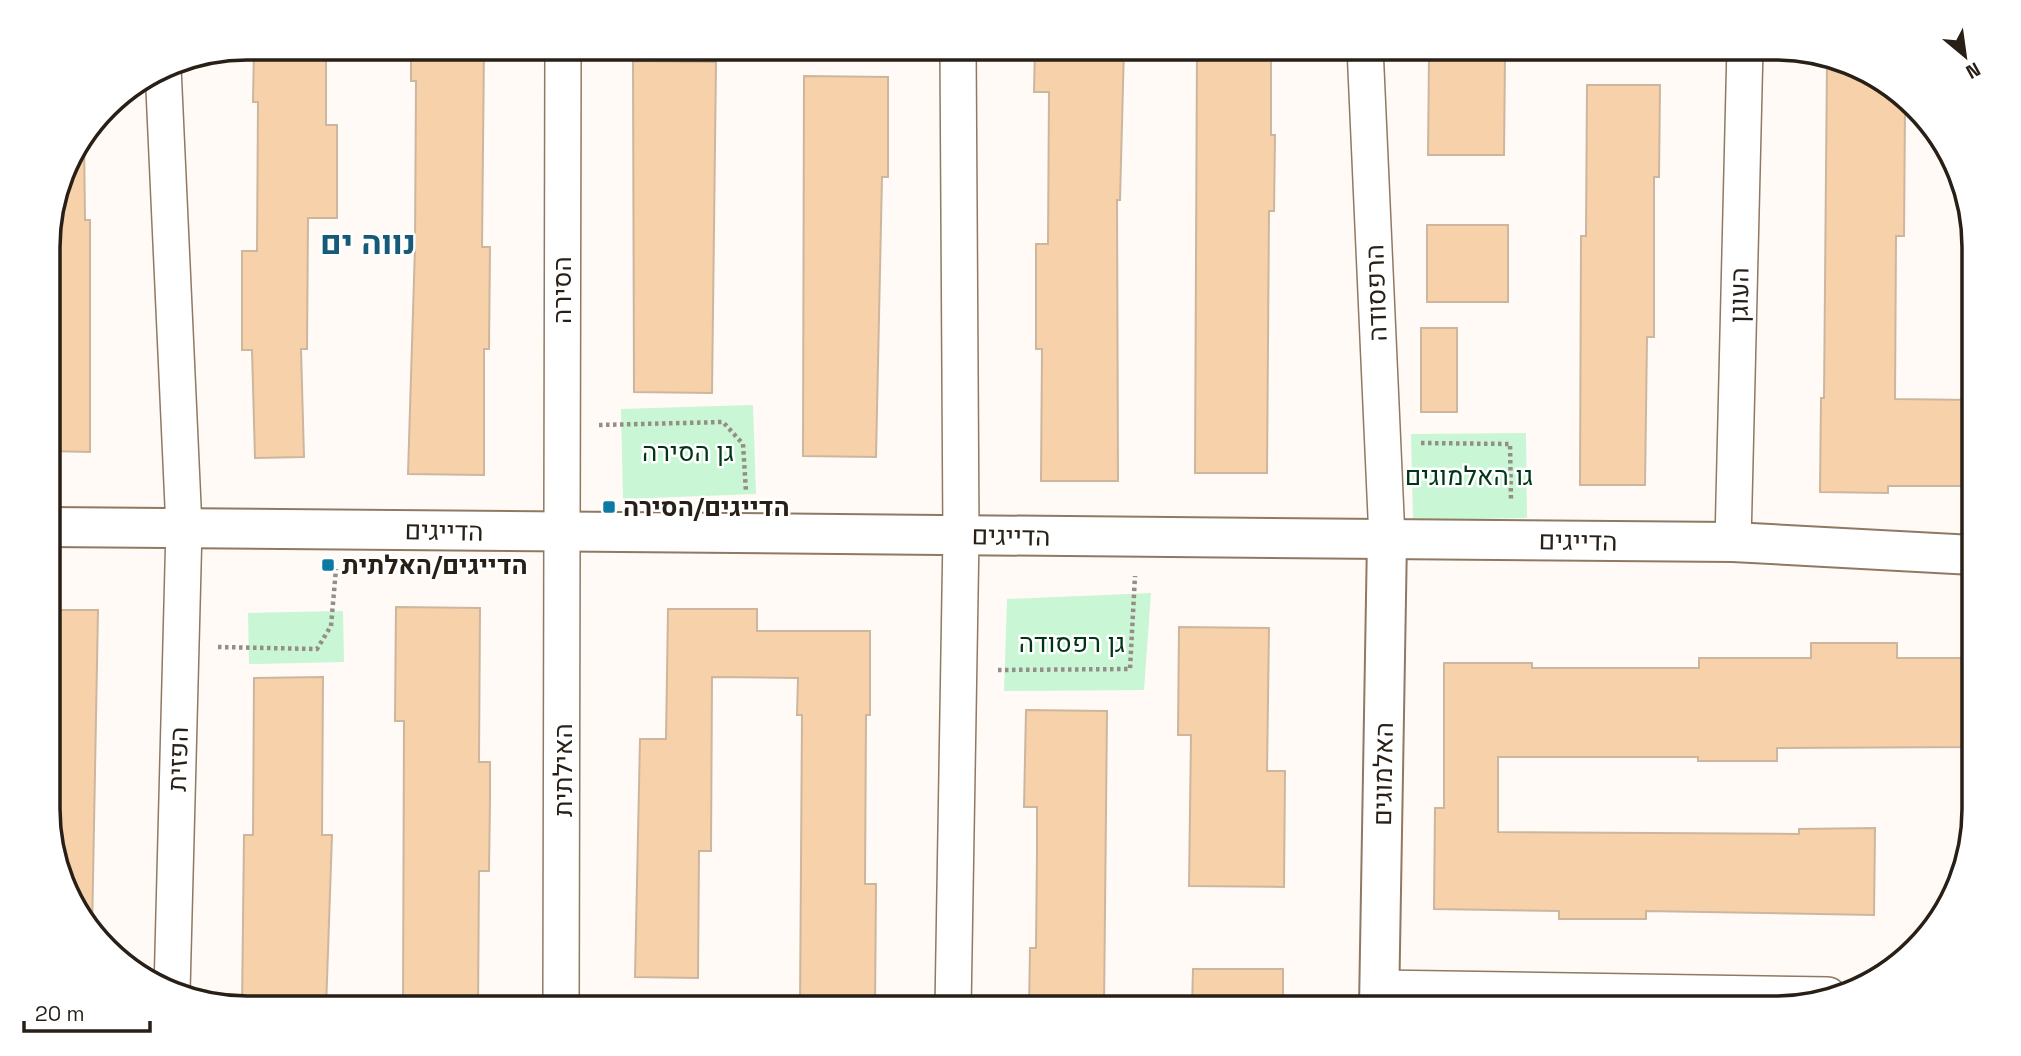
<svg xmlns="http://www.w3.org/2000/svg" width="2021" height="1056" font-family="'Space Grotesk',Heebo,sans-serif">
<rect width="100%" height="100%" fill="#fffaf5"/>
<g fill="#c9f6d4">
<path d="M753 405 756 494 623 499 621 409Z"/>
<path d="M1526 433 1527 518 1413 520 1411 434Z"/>
<path d="M1151 593 1144 690 1004 691 1007 599Z"/>
<path d="M343 611 344 662 249 664 248 613Z"/>
</g>
<g fill="#f7d1aa" stroke="#cdb69e" stroke-width="2">
<path d="M254 47H326V125H337V218H308L307 349H301L304 457 255 458 252 350H242V251H257L258 102H253Z"/>
<path d="M411 47H484L482 247H490L489 349H484V475L408 474 415 247 416 81H411Z"/>
<path d="M1035 47H1124L1120 200H1117L1118 481H1041L1042 349H1036V244H1048L1049 92H1034Z"/>
<path d="M1197 47H1271V135H1275L1274 211H1269L1267 473H1195Z"/>
<path d="M1429 56H1505L1504 155H1428Z"/>
<path d="M1827 60 1863 68 1905 105 1904 236H1896L1895 399 1973 400V486H1888V493L1820 492 1821 398H1824Z"/>
<path d="M633 61 716 62 712 393 634 392Z"/>
<path d="M804 76 888 77V177H882L876 457 803 456Z"/>
<path d="M1587 85H1660L1659 177H1654V337H1647L1645 485H1580L1581 236H1586Z"/>
<path d="M84 138 85 220H90V452L48 451V233L68 159Z"/>
<rect x="1427" y="225" width="81" height="77"/>
<rect x="1421" y="328" width="36" height="84"/>
<path d="M396 607 480 608 479 762H490V799L489 871H479L478 1009H403L404 721H395Z"/>
<path d="M668 609H757V631H870V715H866L865 884H876L875 1009H800L802 715H797L798 678 712 677 711 851H699L698 978 635 977 640 739H666Z"/>
<path d="M49 610H98L92 933 49 836Z"/>
<path d="M1179 627 1269 628 1267 771H1285L1284 887 1189 886 1191 735H1178Z"/>
<path d="M1811 643H1897V658H1973L1974 747 1777 748V761H1698V757H1498V832L1799 834V829L1875 828 1874 915 1646 911V919H1559V911L1434 909 1435 808H1444V663H1532V668H1699V658H1811Z"/>
<path d="M323 677 322 835H332L326 1009 242 1008 244 835H253L254 678Z"/>
<path d="M1026 710 1107 711 1104 1009H1029L1030 948H1036L1037 851V807H1024Z"/>
<path d="M1193 969H1283V1008L1192 1009Z"/>
</g>
<g fill="none" stroke-linecap="round" stroke-linejoin="round">
<defs>
<g id="minor">
<path d="M1365 47 1387 539"/>
<path d="M163 67 184 528 172 991"/>
<path d="M1733 542 1745 47"/>
<path d="M1379 988 1828 995"/>
<path d="M561 1009 563 47"/>
<path d="M953 1009 961 535 958 47"/>
</g>
<g id="tertiary">
<path d="M48 527 1733 542 1973 555"/>
<path d="M1379 1008 1387 539"/>
</g>
</defs>
<use href="#minor" stroke="#8f7963" stroke-width="38"/>
<use href="#tertiary" stroke="#8f7963" stroke-width="42"/>
<g stroke="#958e87" stroke-width="4.5" stroke-dasharray="3.5 3.5" stroke-linecap="butt">
<path d="M599 425 723 422 743 444 746 492"/>
<path d="M1421 443 1510 444 1511 501"/>
<path d="M218 647 317 649 331 626 336 569"/>
<path d="M998 670 1130 669 1135 576"/>
</g>
<use href="#minor" stroke="#fff" stroke-width="35"/>
<use href="#tertiary" stroke="#fff" stroke-width="38"/>
</g>
<g fill="#0d7aa4" stroke="#fff" stroke-width="2.5">
<rect x="602" y="500" width="14" height="14" rx="3.5"/>
<rect x="321" y="558" width="14" height="14" rx="3.5"/>
</g>
<g text-anchor="middle" stroke-width="5" stroke-linejoin="round" paint-order="stroke">
<g font-size="26" fill="#281f16" stroke="#fff">
<text transform="translate(562 290) rotate(-90)" y="9">הסירה</text>
<text transform="translate(1376 293) rotate(-92)" y="9">הרפסודה</text>
<text transform="translate(1739 295) rotate(-89)" y="9">העוגן</text>
<text transform="translate(444 531) rotate(1)" y="9">הדייגים</text>
<text transform="translate(1011 536) rotate(1)" y="9">הדייגים</text>
<text transform="translate(1578 541) rotate(1)" y="9">הדייגים</text>
<text transform="translate(178 759) rotate(-88)" y="9">הפזית</text>
<text transform="translate(563 770) rotate(-90)" y="9">האילתית</text>
<text transform="translate(1383 774) rotate(-89)" y="9">האלמוגים</text>
</g>
<g font-size="26" fill="#003617" stroke="#fff">
<text x="688" y="461">גן הסירה</text>
<text x="1469" y="485">גו האלמוגים</text>
<text x="1072" y="652">גן רפסודה</text>
</g>
<g font-size="26" font-weight="bold" fill="#281f16" stroke="#fff" text-anchor="start">
<text x="623" y="516">הדייגים/הסירה</text>
<text x="342" y="574">הדייגים/האלתית</text>
</g>
<g font-size="33" font-weight="bold" fill="#175a78" stroke="#fff">
<text x="368" y="254">נווה ים</text>
</g>
</g>
<path d="M0 0H2021V1056H0ZM247 60H1775A187 187 0 0 1 1962 247V809A187 187 0 0 1 1775 996H247A187 187 0 0 1 60 809V247A187 187 0 0 1 247 60Z" fill="#fff" fill-rule="evenodd"/>
<path fill="none" stroke="#281f16" stroke-width="3.5" d="M247 60H1775A187 187 0 0 1 1962 247V809A187 187 0 0 1 1775 996H247A187 187 0 0 1 60 809V247A187 187 0 0 1 247 60Z"/>
<g transform="translate(1965 56) rotate(151)" stroke="#ffffff" stroke-width="5" paint-order="stroke">
<path d="M0-5L12 26L0 18L-12 26Z" fill="#281f16"/>
<text y="-10" font-size="19" font-weight="bold" text-anchor="middle" fill="#281f16">N</text>
</g>
<path d="M24 1021v10h126v-10" fill="none" stroke="#281f16" stroke-width="3.5"/>
<text x="35" y="1021" font-size="21" fill="#281f16" stroke="#ffffff" stroke-width="5" paint-order="stroke">20 m</text>
</svg>
